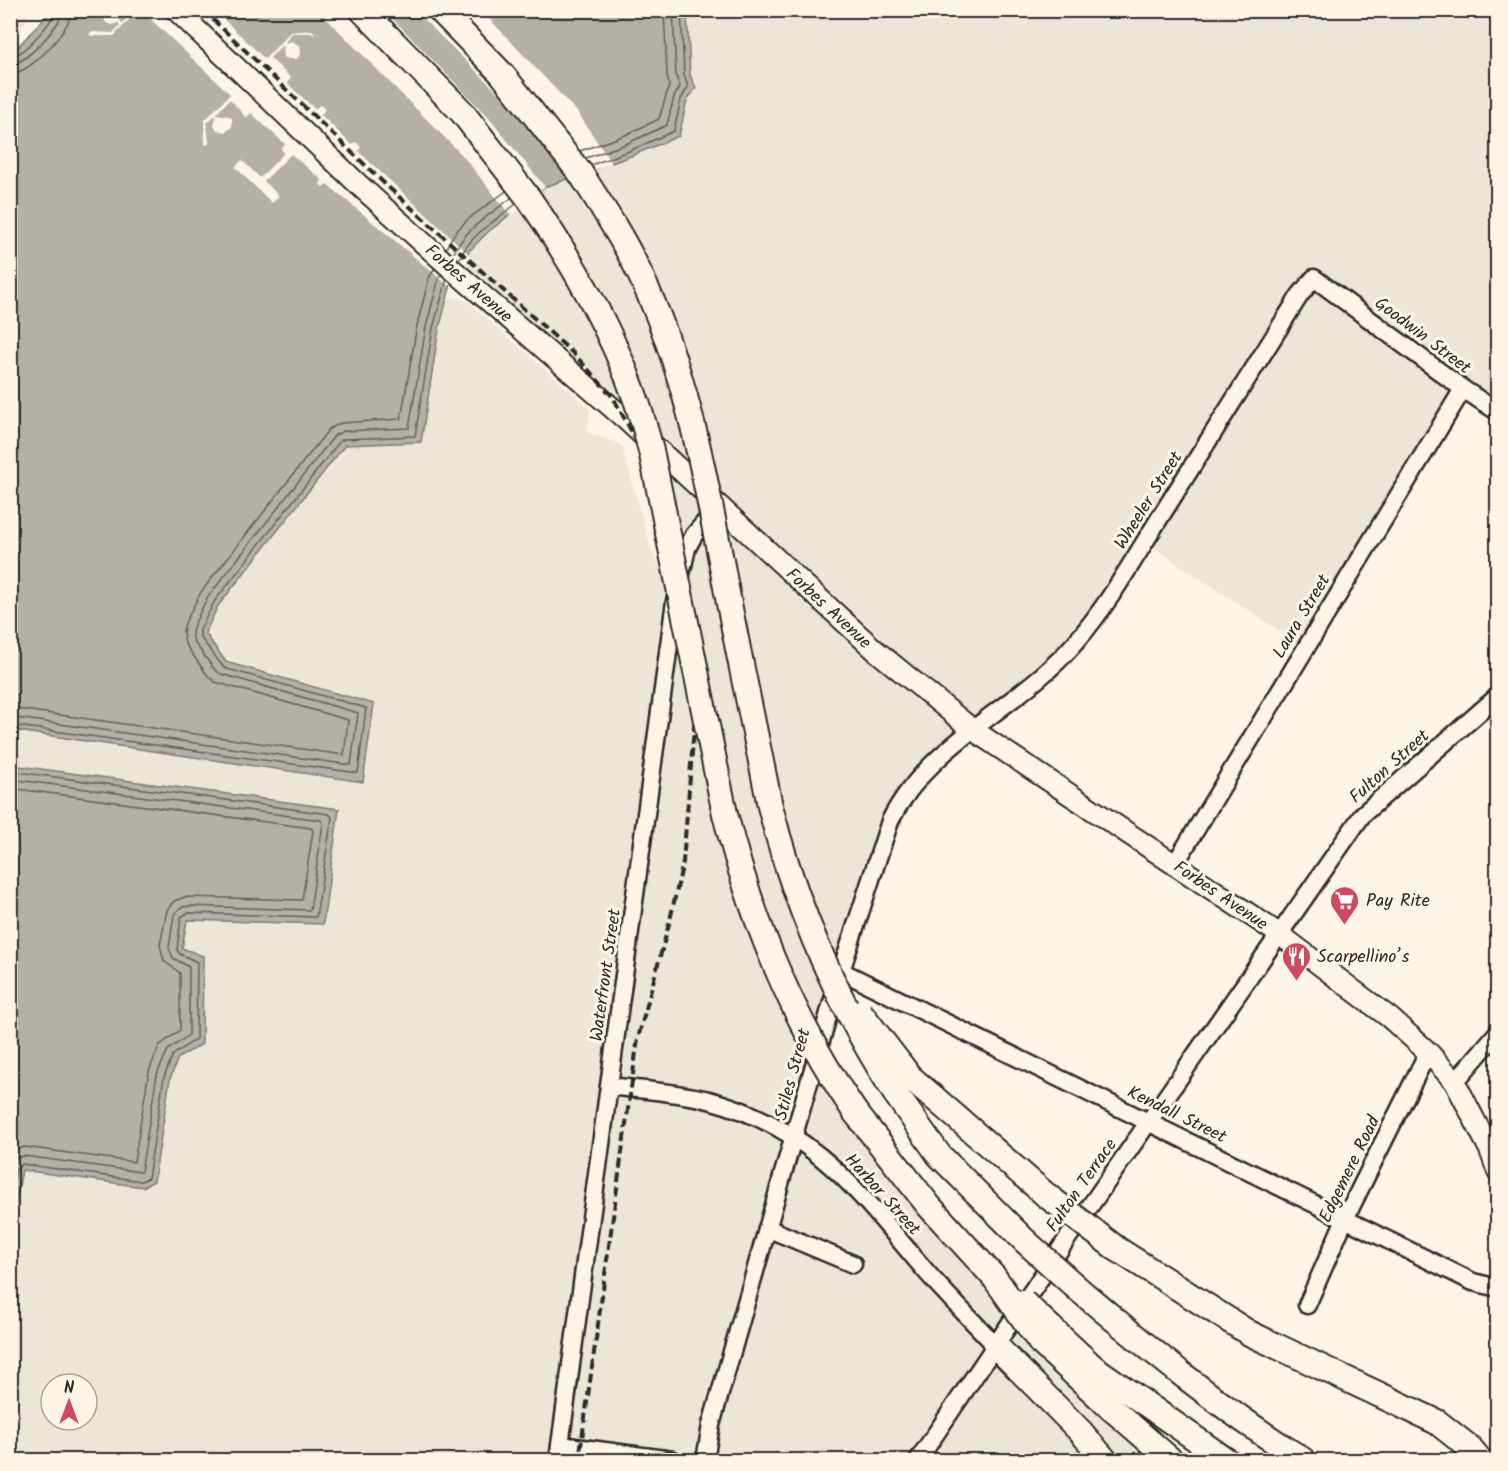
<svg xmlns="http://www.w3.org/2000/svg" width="1508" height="1471" font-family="Kalam,sans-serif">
<rect width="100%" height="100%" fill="#fcf5e5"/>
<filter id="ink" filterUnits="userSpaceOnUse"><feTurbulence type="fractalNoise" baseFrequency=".0167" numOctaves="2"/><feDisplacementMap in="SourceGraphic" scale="12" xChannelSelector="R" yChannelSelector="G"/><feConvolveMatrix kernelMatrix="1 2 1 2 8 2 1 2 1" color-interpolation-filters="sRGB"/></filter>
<g filter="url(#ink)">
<g fill="#ece6d7" fill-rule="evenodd">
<path d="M11 10 32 11 11 44 10 11Z"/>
<path d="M687 11H1497V412L1463 389 1304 647 1145 542 1097 616 899 802 818 1053 855 1112 1171 1460H11L10 1230 22 1170 143 1187 154 1181 170 1079 178 1058 182 949 187 919 322 924 339 809 11 765V730L363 781 374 704 226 662 205 633 218 606 345 445 421 442 439 329 449 296 467 301 590 409 587 433 615 442 622 447 650 546 684 620 652 455 460 276 469 251 488 232 545 187 631 156 679 136 687 100 696 88 690 75ZM51 1384H87V1420H51Z"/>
</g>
<g fill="#b4b0a5" stroke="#7d7b74" stroke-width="1.5">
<path d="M51 11H687L690 75 696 88 687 100 679 136 631 156 545 187 488 232 469 251 460 276 451 284 439 329 421 442 345 445 218 606 205 633 226 662 374 704 363 782 11 730V54Z"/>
<path d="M11 765 339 809 323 924 187 920 182 948 203 956 202 1044 178 1058 170 1079 154 1181 143 1187 22 1170 11 1230Z"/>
</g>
<g fill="#fcf5e5">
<path d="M104 11H120V21L122 23 134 11H137L114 36H91L89 34 91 32 113 33 120 25 118 23 111 25 105 22Z"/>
<path d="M142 11H215L265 59 290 32 312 30 315 33 314 35 311 33H292L285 42 286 43 292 41 300 46 301 52 297 59H287L284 57 283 44 270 58 291 78 287 83 315 109 320 105 325 109 321 115 352 145 356 142 361 147 358 151 471 256 465 270 449 286 327 184 323 187 320 184 322 180 291 154 264 181 279 196 272 203 235 167 242 160 260 178 284 153 281 149 285 144 251 113 246 118 230 99 216 114 230 116 232 118V127L226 132 217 130 214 125 216 117 214 116 207 123 209 143 207 145 205 144 204 121 230 94Z"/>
<path d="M319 11H385L489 118 545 187 511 216 463 156Z"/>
<path d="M415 11H482L578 113 612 164 581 174Z"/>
</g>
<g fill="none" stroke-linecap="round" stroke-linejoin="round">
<g stroke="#62605c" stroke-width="1.5">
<path d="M10 58C21 56 54 22 55 10"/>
<path d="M10 65C25 64 62 25 63 10"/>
<path d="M10 74C30 74 71 30 72 10"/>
<path d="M580 151 623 136 659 119 669 86 667 75 664 10"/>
<path d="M586 158 626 144 667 125 674 97 680 87 676 76 673 10"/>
<path d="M591 165 629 151 674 131 681 99 688 87 684 75 681 10"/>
<path d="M446 249C456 222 485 208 506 191"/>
<path d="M453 255C464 229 490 215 511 198"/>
<path d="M459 260C470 234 495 221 516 204"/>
<path d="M10 708 344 755 348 720 215 682 208 676 185 644 183 632 185 623 201 592 329 429 341 423 401 419 417 325 429 278 435 268"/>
<path d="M10 717 351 765 358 713 221 674 215 670 194 642 192 634 193 627 207 598 335 435 344 431 409 428 426 327 438 281 441 274"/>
<path d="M10 725 358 773 366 708 224 668 200 637V630L214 602 340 441 345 439 415 436 433 328 447 279"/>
<path d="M10 771 329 814 332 817 316 917 188 913 181 917 177 950 180 954 197 962 196 1039 173 1055 164 1077 148 1178 141 1181 22 1164 16 1169 10 1198"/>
<path d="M10 779 321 820 323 824 310 910 188 906 180 908 174 915 169 948 173 958 189 967V1035L168 1050 157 1074 141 1172 24 1156 16 1158 10 1163"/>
<path d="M10 788 311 828 313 831 302 900 185 897 174 901 167 910 160 945 164 961 180 973V1030L159 1046 149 1071 134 1162 25 1147 10 1151"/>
</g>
<defs>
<g id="minor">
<path d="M1175 864 1463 389"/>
<path d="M841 971 1473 1282 1498 1288"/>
<path d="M1455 1082 1498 1032"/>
<path d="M609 1086C642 1090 677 1092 709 1100 814 1128 858 1192 924 1269 947 1296 972 1320 996 1346"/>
<path d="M767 1228 853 1264"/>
<path d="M1307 1305 1345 1219 1428 1052"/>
<path d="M560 1445 673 1460"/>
<path d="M558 1460 675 601 687 548 694 535 716 509"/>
<path d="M705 1460 711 1425 841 971 890 821C929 742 1019 708 1075 643 1110 603 1136 555 1164 511 1210 439 1255 367 1300 295L1314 278 1463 389 1498 412"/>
<path d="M918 1460 1065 1242 1363 814 1498 696"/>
</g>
<path id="major" d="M176 10 359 185 452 269 624 418 875 650 973 730 1279 934 1390 1018 1428 1052 1455 1082 1490 1150 1498 1172"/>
<g id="highway">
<path d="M362 10 462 112 530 200"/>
<path d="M440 10 502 74 581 174"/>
<path d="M910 1077 1046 1195"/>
<path d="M895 1093 939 1155 1025 1241"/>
<path d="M855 1112 929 1206 994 1277"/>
<path d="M1117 1249 1249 1333 1437 1422 1470 1448 1480 1460"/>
<path d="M1077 1288C1149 1349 1223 1410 1303 1460"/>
<path d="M1051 1328 1093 1367 1226 1460"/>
<path d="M1040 1342 1112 1409 1171 1460"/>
<path d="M996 1346 1081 1432 1105 1460"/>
</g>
</defs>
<use href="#minor" stroke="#2b2b2b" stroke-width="21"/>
<use href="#major" stroke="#2b2b2b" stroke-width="24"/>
<use href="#highway" stroke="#2b2b2b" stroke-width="28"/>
<use href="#minor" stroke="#fcf5e5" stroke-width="16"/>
<use href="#major" stroke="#fcf5e5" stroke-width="20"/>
<use href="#highway" stroke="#fcf5e5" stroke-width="24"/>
<path stroke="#2b2b2b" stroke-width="4" stroke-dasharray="9 4.5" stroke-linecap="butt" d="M203 10 387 186 574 354 613 397 651 468 683 559 695 649 694 728 683 862 670 920 638 1038 579 1460"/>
<defs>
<g id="highway-bridge">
<path d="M581 174C601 205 621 235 637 268 686 367 705 475 725 582 739 657 755 731 770 806 796 910 837 1002 895 1093"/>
<path d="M530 200C583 277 631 363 652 455L725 814C752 921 793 1021 855 1112"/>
<path d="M860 1012 910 1077"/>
<path d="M1046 1195 1117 1249"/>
<path d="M1025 1241 1077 1288"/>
<path d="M994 1277 1040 1342"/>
<path d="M1023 1302 1051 1328"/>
</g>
</defs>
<use href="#highway-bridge" stroke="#2b2b2b" stroke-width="28" stroke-linecap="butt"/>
<use href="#highway-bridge" stroke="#fcf5e5" stroke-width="24"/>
</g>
</g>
<defs>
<symbol id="supermarket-pin" viewBox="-11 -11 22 30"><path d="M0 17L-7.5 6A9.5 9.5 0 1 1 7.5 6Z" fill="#d1495b" stroke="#fcf5e5"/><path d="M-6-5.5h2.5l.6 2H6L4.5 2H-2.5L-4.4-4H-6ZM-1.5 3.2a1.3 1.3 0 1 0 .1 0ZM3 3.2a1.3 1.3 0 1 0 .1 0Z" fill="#fff"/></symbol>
<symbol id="restaurant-pin" viewBox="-11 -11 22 30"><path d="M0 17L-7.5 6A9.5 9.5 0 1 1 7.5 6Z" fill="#d1495b" stroke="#fcf5e5"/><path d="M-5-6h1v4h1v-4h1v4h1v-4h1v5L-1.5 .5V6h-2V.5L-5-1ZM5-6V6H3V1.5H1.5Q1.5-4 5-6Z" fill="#fff"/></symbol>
</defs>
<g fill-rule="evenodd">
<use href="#supermarket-pin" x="1328" y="884" width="33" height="45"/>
<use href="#restaurant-pin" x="1280" y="940" width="33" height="45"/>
</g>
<g text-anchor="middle" stroke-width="6" stroke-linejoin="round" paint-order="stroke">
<g font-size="18" fill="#2b2b2b" stroke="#fcf5e5">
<text transform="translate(469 283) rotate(41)" y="6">Forbes Avenue</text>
<text transform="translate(1423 335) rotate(37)" y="6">Goodwin Street</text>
<text transform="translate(1148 500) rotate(-58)" y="6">Wheeler Street</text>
<text transform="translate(829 608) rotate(43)" y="6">Forbes Avenue</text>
<text transform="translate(1301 616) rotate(-59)" y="6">Laura Street</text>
<text transform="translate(1389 766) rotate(-42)" y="6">Fulton Street</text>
<text transform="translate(1221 895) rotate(34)" y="6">Forbes Avenue</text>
<text transform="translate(605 975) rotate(-82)" y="6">Waterfront Street</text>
<text transform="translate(792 1074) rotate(-75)" y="6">Stiles Street</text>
<text transform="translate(1177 1114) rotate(26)" y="6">Kendall Street</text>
<text transform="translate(1349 1169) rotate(-64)" y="6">Edgemere Road</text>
<text transform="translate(1081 1185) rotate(-55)" y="6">Fulton Terrace</text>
<text transform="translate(883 1194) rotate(48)" y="6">Harbor Street</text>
</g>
<g font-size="18" fill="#2b2b2b" stroke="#fcf5e5" text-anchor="start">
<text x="1366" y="906">Pay Rite</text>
<text x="1317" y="962">Scarpellino’s</text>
</g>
</g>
<rect width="1508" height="1471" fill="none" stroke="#fcf5e5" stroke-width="36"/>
<rect x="18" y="18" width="1472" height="1435" fill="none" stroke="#2b2b2b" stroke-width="2" filter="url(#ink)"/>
<g transform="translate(69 1402)"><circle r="28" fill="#fcf5e5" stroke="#a8a49b" stroke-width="1.5"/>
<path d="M0-4.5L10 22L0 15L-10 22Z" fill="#d1495b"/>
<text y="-9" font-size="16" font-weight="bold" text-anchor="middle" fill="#2b2b2b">N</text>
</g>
</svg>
